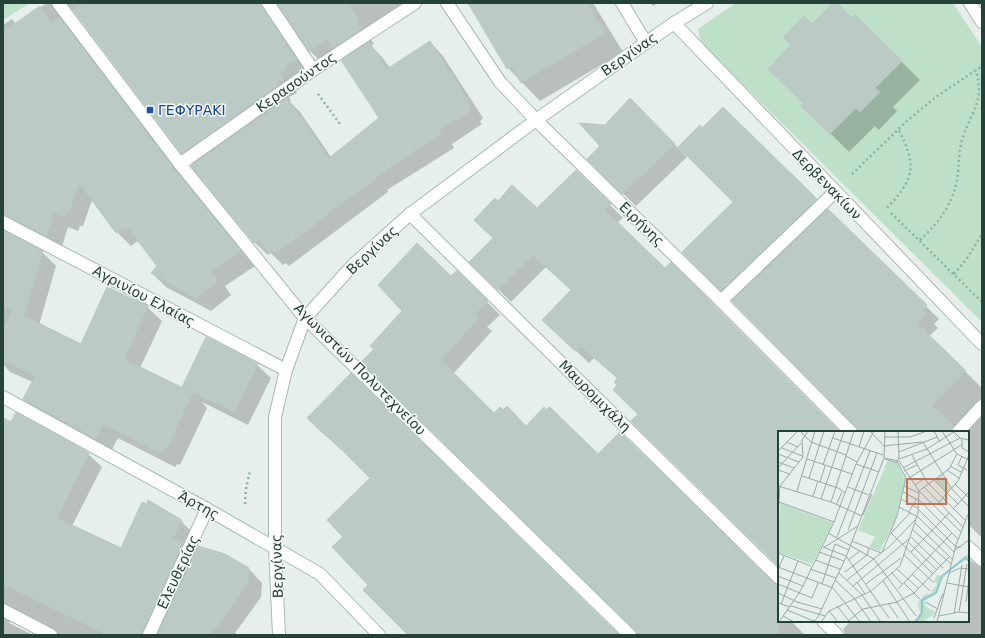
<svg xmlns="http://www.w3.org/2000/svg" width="985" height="638" font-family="'DejaVu Sans',sans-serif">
<rect width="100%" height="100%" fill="#e6efeb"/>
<g fill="#bfe0c8">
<path d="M3 3H30L3 20Z"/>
<path d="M736 3H953L982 47V322L701 43 698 29Z"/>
</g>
<g fill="#0003" fill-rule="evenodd">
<path d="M47 3H56L66 23 188 184 255 266 225 286 231 295 211 311 166 287 152 273 158 266 138 241 131 246 117 232 92 200 83 226H80L78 231 68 227 61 250 14 230 10 235 42 252 56 266 39 325 81 345 147 307 162 321 140 368 187 391 183 387 257 365 271 378 248 425 202 402 207 408 180 465 177 464 175 467 118 438 110 453 38 413 24 399 33 382 10 372 3 364V25L12 19 16 24Z"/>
<path d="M63 3H418L369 37 374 44 371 46 382 57 390 68 430 42 443 56 483 118 480 121 482 124 452 144 454 148 387 190 388 192 289 266 286 263 283 265 271 253 268 255 254 242 194 165 182 153 74 10H70ZM282 9 310 51 324 65 341 54 346 59 381 119 331 157 300 112 289 101 291 100 289 97 297 93 294 87 310 73 277 11Z"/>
<path d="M469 3H593L623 52 540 101 508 68Z"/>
<path d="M650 3H658L653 6Z"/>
<path d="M834 3 901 61 920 80 893 107 897 111 879 130 875 126 849 152 803 106 805 104 812 25Z"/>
<path d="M630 100 687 157 636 206 588 159 601 146 605 126Z"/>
<path d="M702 129 787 173 789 171 939 319 934 324 938 328 929 336 982 388V538L968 524V432H859V430L735 303 683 252 734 202Z"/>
<path d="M576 171 623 218 617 223 665 270 671 264 840 432H779V566L639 414 618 385V379L594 358 589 363 557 333 572 290 546 267 511 302 471 262 494 238 498 202 537 209Z"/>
<path d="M457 272 500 315 487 327 492 331 453 374 494 414 598 456 773 584 779 586V621H791L805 635H642L375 375 451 277Z"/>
<path d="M3 418 88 454 102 467 72 526 121 550 181 521 194 534 188 548 195 555 249 569 262 583 261 597 235 633 238 635H57L13 616 9 623 33 635H3Z"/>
<path d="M321 431 618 635H409L369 585 345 537 371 478 342 448 340 449Z"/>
<path d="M968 559 982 568V635H845L843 629 851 621H968Z"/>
</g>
<g fill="#bbcac4" stroke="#b8c9c2">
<path d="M85 3H261L297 59 285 66 286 69 280 73 284 78 276 83 278 85 182 154 73 10Z"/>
<path d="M277 3H349L359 21 356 23 361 30 333 48 328 40 309 51Z"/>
<path d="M468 3H587L605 33 521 83 511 66 507 69Z"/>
<path d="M833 3H837L852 18 855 15 902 61 875 88 880 92 860 112 856 108 830 134 801 106 804 104 768 69 791 45 783 37 804 16 812 24Z"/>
<path d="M40 6 51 23 60 18 174 169 241 251 211 272 218 280 196 298 151 273 157 266 128 228 126 230 124 227 116 233 79 183 69 213 65 212 64 217 54 213 47 236 3 215V32Z"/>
<path d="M430 41 471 105 468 107 470 111 439 131 441 134 375 177 376 179 326 215 327 216 275 253 273 250 269 253 259 239 254 243 191 166 287 98 329 158 379 118 341 60 369 42 387 69Z"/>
<path d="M630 98 675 144 622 194 587 159 600 146 579 123 605 125Z"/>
<path d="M723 107 817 199 721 291 682 252 733 202 678 147 700 125 702 128Z"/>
<path d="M576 170 611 204 605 210 665 268 671 262 840 432H779V567L631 421 638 414 613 390 617 385 614 382 618 378 580 346 575 351 542 320 571 290 533 255 498 290 469 262 493 238 474 220 495 198 498 201 512 185 537 208Z"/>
<path d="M828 209 927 305 922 311 926 314 917 323 966 371 932 405 954 426 951 432H858L856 427 732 301Z"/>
<path d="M3 230 43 251 24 316 81 344 107 287 148 306 124 359 193 393 165 452 162 450 160 453 103 424 96 439 23 399 35 376 3 361V329L12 311 3 306Z"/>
<path d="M417 243 451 276 457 271 488 301 475 314 479 318 441 360 494 413 500 407 503 410 507 406 526 426 544 407 546 410 550 407 598 454 620 432 774 583 779 585V635H637L635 630 361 362 374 349 370 346 402 311 378 285Z"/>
<path d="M206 337 258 364 235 412 182 387Z"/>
<path d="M351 373 619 635H408L363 590 368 585 332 547 343 537 327 520 370 478 328 436 327 437 307 418Z"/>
<path d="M16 412 89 453 57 518 121 548 142 502 147 504 148 500 182 520 173 539 184 542 142 635H107L3 584V418L11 422Z"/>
<path d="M198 546 225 554 249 568 248 583 211 635H157Z"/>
</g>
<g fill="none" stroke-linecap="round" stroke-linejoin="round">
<defs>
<g id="lane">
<path d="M268 3 313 70"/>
<path d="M622 3 646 43"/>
</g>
<g id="street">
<path d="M447 3 500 82 536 120 721 301 851 432"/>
<path d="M970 3 982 22"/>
<path d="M674 23 982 344"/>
<path d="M180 164 313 70 415 3"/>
<path d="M410 214 779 578"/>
<path d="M3 222 286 370"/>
<path d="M721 301 835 192"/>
<path d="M958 432 982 406"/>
<path d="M968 547 982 560"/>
<path d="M3 610 51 635"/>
<path d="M823 621 837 635"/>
<path d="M149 635 207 509"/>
<path d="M279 635 275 548V417L286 370 305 318 353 265 410 214 536 120 674 23 707 3"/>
</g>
<g id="secondary">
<path d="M58 3 180 164 305 318 630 635"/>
<path d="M3 397 207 509 320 574 379 635"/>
</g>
</defs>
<use href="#lane" stroke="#a8b8b2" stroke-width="14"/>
<use href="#street" stroke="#a8b8b2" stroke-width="14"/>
<use href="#secondary" stroke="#a4bbb3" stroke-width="14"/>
<g stroke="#86b3a5" stroke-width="2.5" stroke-dasharray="2 3" stroke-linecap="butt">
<path d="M318 94 340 124"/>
<path d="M852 174 908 120 936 97 982 66"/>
<path d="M887 208C914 179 918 166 898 129"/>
<path d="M891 213 982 302"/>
<path d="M920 240C940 222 955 201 958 173 959 161 959 148 963 137 972 110 985 100 976 70"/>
<path d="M954 274 966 260 982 234"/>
<path d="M245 504 246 489 250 471"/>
</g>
<use href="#lane" stroke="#fff" stroke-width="12"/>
<use href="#street" stroke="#fff" stroke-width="12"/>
<use href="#secondary" stroke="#fff" stroke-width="12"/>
</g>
<rect fill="#1a4fb4" stroke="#f7fbf9" stroke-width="1.5" x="146" y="106" width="8" height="8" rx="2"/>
<g text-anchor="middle" stroke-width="3" stroke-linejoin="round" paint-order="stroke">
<g font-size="14" fill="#24423a" stroke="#f7fbf9">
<text transform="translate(629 54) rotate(-35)" y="5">Βεργίνας</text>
<text transform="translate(296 82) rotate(-35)" y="5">Κερασούντος</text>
<text transform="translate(827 184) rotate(46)" y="5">Δερβενακίων</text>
<text transform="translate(642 224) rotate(44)" y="5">Ειρήνης</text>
<text transform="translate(372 250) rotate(-43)" y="5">Βεργίνας</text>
<text transform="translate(144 296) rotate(28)" y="5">Αγρινίου Ελαίας</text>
<text transform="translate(360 369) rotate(45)" y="5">Αγωνιστών Πολυτεχνείου</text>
<text transform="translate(595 396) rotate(45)" y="5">Μαυρομιχάλη</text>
<text transform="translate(199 505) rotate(29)" y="5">Άρτης</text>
<text transform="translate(277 566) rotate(-92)" y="5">Βεργίνας</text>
<text transform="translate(178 572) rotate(-65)" y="5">Ελευθερίας</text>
</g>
<g font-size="14" fill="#164399" stroke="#f7fbf9" text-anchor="start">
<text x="158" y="115">ΓΕΦΥΡΑΚΙ</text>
</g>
</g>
<g transform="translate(778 431)">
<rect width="191" height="191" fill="#e6efeb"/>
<path d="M110 29 120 33 127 50 118 87 102 120 91 116 97 106 80 99ZM164 44 173 57 169 61 157 50ZM2 72 55 92 34 133 0 121ZM191 122V133L188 129 173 138 162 150 159 162 146 170 148 176 158 181 155 184 144 191H135L142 182 140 172 146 164 153 162 159 153 156 150 159 144 163 145Z" fill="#bfe0c8"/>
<path fill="none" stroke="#8ec9d4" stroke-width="2" d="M138 191 144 182V169L158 162 164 145 187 127 191 129"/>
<path fill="none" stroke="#98aaa4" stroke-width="1" d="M22 0 33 11 68 24M92 0 105 14M156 0 162 11M164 0 179 23 191 29M175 0 182 7 191 9M106 6H132L149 0M55 7 105 24M184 7V17L191 21M9 11 20 16M105 15 145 11 174 58 191 76M81 16 86 0M4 17 24 25M0 20 20 0M121 21 159 6M0 23 21 31M134 24 149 51 188 90M68 25 79 31M184 25 180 34 189 39M106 27 121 30 141 60 183 101M106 27 107 0M29 28 74 43M107 28 120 32 126 44M121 28 149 18 177 0M0 31 16 37M119 31 121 26 120 0M78 33 101 41M45 34 57 0M172 35 183 41M0 37 23 12M125 37 182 7M0 39 12 43M169 39 181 47M126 40 139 34M24 45 60 57 67 62M31 47 46 0M131 47 183 14M156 49 180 73M42 51 47 35M177 53 191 67M137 54 147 47M0 55 53 71 84 85M2 55 25 26 24 9 30 0M126 55 141 62M70 56 91 64M146 56 185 96M19 60 37 0M125 61 142 70 180 108M35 65 40 50M43 68 66 0M123 68 141 78M1 71 56 91M53 71 76 0M161 71 180 50 191 24M58 74 64 61M121 76 140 86 176 121M176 77 190 62M141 79 178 116H183M131 81 138 68M132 82 113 102 155 143M0 83 2 55M85 84 94 63M137 92 174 128M70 99 99 22M135 99 173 133M50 102 96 128 138 185M59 106 92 20M133 106 165 137M74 110 103 122M131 112 159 139M57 113 71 119M45 116 68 125 111 187M45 117 80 95M177 119 191 109M41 121 66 130M104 121 119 85 127 51V43M133 121 171 82M0 122 33 135M126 124 156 152M37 129 62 138M70 129 82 120M0 136 55 157 82 191M0 138 6 125M32 138 58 147M119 138 141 158M60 141 84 164 102 190M67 141 89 124 91 117M114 142 124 153M171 142 182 137 191 138M134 143 152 160M0 145 25 155M57 149 76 167 93 191M69 149 112 115 137 89M105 150 132 191M79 151 87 163M126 152 142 168M169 152 191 156M0 153 34 167 40 152M44 153 57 113M88 153 123 127M75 155 132 107M120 158 174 102M0 162 19 171 44 178M147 171 160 178M188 171 191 149M0 172 12 176M110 172 120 187M3 173 20 130M13 175 47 185M59 175 71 190M9 179 38 191M51 180 60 191M181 181 189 133M176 183 184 134M5 185 16 191M161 185 181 181 191 182M156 187 165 162M1 191 23 159 56 91 78 33 96 0M35 191 40 186 68 126 106 27M43 191 51 180 93 160 122 135 140 82 141 60 171 38 179 23M69 191 85 178 119 171 136 162 171 126M159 191 178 114 191 81"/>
<path fill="#c07456" fill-opacity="0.15" stroke="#c07456" stroke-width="2" d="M129 48H168V73H129Z"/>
<rect width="191" height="191" fill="none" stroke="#24423a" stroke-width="2"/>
</g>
<rect width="985" height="638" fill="none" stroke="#24423a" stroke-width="8"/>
</svg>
